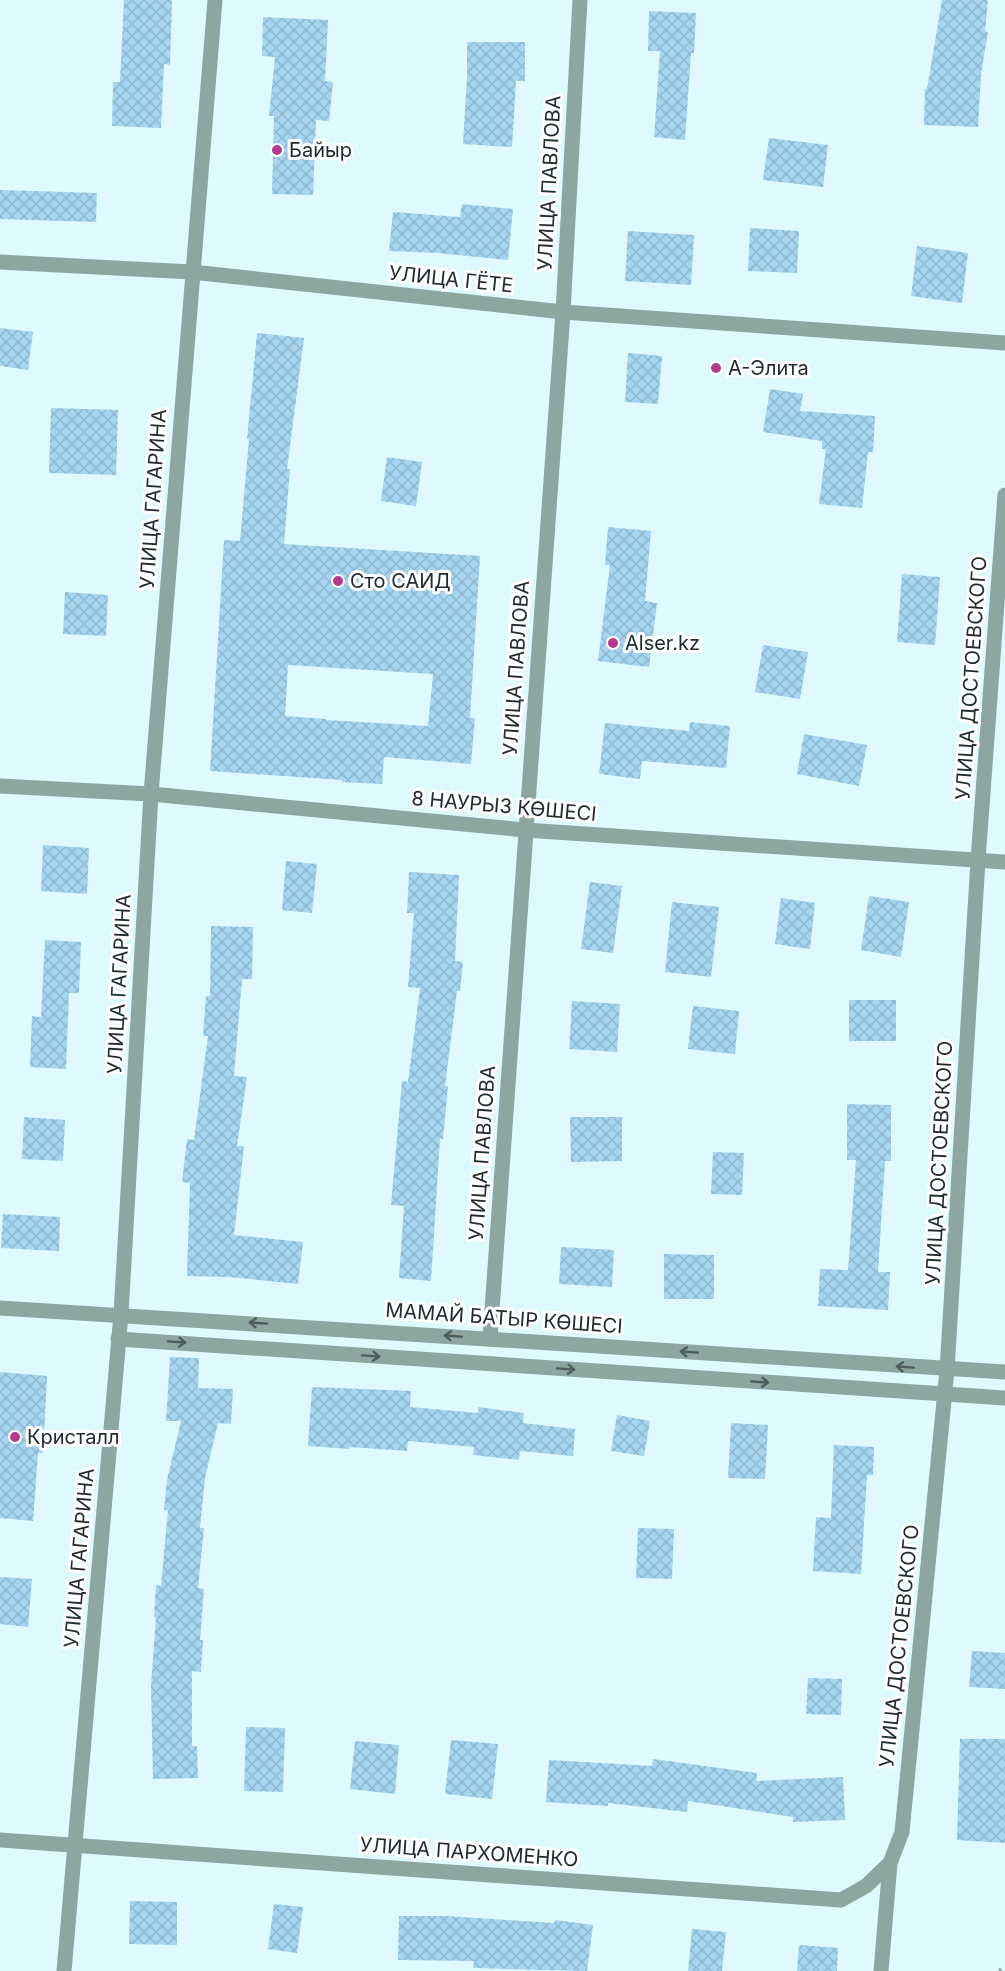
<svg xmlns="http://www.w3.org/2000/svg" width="1005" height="1971" font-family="Inter,sans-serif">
<defs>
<pattern id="building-cross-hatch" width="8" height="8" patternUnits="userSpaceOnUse" patternTransform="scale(1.5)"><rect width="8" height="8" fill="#a5d5f1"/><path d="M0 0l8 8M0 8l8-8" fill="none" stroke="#8eb7cf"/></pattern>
</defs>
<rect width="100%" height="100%" fill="#defafe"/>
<g fill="url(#building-cross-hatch)" fill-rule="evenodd">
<path d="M124 0H172L170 65 164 64 161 128 112 126 113 82H120Z"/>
<path d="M942 0H988L985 31 988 32 981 74 978 127 924 125 925 89H927Z"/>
<path d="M649 11 696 13 694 53H691L685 140 654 137 660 51H648Z"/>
<path d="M263 17 328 20 325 81 333 82 329 121 316 120 313 195 272 194 274 116H269L275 57 262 56Z"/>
<path d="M467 42H525V81H516L512 147 463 144 467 78Z"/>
<path d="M769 138 828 145 823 187 763 180Z"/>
<path d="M0 190 97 193 96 222 0 219Z"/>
<path d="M462 204 513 209 508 260 438 253 389 251 393 212 460 217Z"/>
<path d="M750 228 799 231 797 273 748 271Z"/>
<path d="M628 231 694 235 691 285 625 281Z"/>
<path d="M917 246 968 253 962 303 911 296Z"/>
<path d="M0 328 33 332 28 370 0 366Z"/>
<path d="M257 333 304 338 287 469H290L284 544 480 556 470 718H475L471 764 384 757 382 784 342 782V780L210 771 224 540 240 541 249 439H247ZM288 665 433 674 428 726 326 720V719L285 716Z"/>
<path d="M628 353 662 356 658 404 625 402Z"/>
<path d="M770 389 803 394 800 411 875 416 873 452H868L862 508 819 504 826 449H822V441L763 432Z"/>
<path d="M51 408 118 410 116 475 49 473Z"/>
<path d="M387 457 422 462 416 506 381 501Z"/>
<path d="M608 527 651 531 645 601 657 603 649 667 598 661 610 565H605Z"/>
<path d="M902 574 940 577 935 645 897 642Z"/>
<path d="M65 592 108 595 106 636 63 634Z"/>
<path d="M763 645 808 652 800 699 755 692Z"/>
<path d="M690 722 730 726 726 768 642 761 640 779 599 774 605 723 689 731Z"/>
<path d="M804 734 867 745 859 786 797 774Z"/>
<path d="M43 845 89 848 87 894 41 891Z"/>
<path d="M286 861 317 864 312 913 282 910Z"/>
<path d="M409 872 459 875 455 961 463 962 460 991H457L445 1086H448L443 1139 440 1138 431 1281 399 1278 404 1206 391 1205 402 1081 408 1082 420 988 408 987 414 913H407Z"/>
<path d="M590 882 622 886 613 953 581 949Z"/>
<path d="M869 896 909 902 901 957 861 950Z"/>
<path d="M781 898 815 903 810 949 775 944Z"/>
<path d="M672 902 719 907 711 977 665 972Z"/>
<path d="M211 926 253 927 252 979H242L234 1076 247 1077 237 1146H244L234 1235 303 1242 298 1284 229 1277 187 1276 190 1183 182 1182 187 1139 194 1140 208 1036H203L206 996H210Z"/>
<path d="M45 940 81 942 79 993H69L66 1069 30 1067 32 1016 41 1017Z"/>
<rect x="849" y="1000" width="47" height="41"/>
<path d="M572 1001 620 1004 617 1052 569 1049Z"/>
<path d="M693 1006 739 1011 735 1054 688 1049Z"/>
<path d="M847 1104 891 1105V1161H885L878 1272H890L888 1310 818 1306 820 1269 848 1270 856 1160H847Z"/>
<path d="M24 1117 65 1120 63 1161 22 1159Z"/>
<path d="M570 1117H622V1161L571 1162Z"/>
<path d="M713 1152 744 1153 742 1195 711 1194Z"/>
<path d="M3 1214 60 1217 59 1251 1 1248Z"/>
<path d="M561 1247 614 1250 612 1287 559 1284Z"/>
<path d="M664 1254 714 1255V1299H664Z"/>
<path d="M170 1357 199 1358 198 1388 233 1389 231 1424 218 1423 205 1478 200 1528H204L198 1588 204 1589 200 1640H203L201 1672 192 1671V1746H197L198 1778 153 1779 151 1686 156 1617H154L156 1585 161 1586 168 1510H164L167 1480 181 1421H166Z"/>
<path d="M0 1372 47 1376 43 1453H38L33 1521 0 1518Z"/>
<path d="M312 1387 411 1391 410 1407 478 1413V1407L524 1413 523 1423 575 1429 573 1456 520 1451 519 1460 473 1455 474 1447 408 1441 407 1451 350 1447V1449L308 1446Z"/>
<path d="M617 1415 650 1421 644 1456 611 1451Z"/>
<path d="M731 1423 768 1425 765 1479 728 1478Z"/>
<path d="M834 1445 874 1447 873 1475H867L861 1574 813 1571 816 1517 831 1518Z"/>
<path d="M638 1528 674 1529 672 1579 636 1578Z"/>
<path d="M0 1577 32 1579 28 1627 0 1624Z"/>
<path d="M972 1651 1005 1653V1689L969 1687Z"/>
<path d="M808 1678 842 1679 841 1715 806 1714Z"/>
<path d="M246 1727 285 1728 283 1792 244 1791Z"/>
<path d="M960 1739H1005V1843L957 1840Z"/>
<path d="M451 1740 498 1744 492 1799 445 1794Z"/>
<path d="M355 1741 399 1745 395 1794 350 1789Z"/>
<path d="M653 1759 757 1773 756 1781 843 1777 845 1820 793 1822V1817L688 1801 687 1812 608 1803V1806L546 1802 549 1760 652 1766Z"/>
<path d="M130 1901 177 1902V1945L129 1944Z"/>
<path d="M274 1904 303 1907 297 1953 268 1949Z"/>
<path d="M399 1916H446L554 1923 555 1920 593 1925 587 1971 473 1968 474 1961 398 1960Z"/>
<path d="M692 1929 726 1932 722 1971H688Z"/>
<path d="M799 1945 838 1948 837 1971H797Z"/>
</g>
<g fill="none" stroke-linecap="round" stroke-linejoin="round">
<path stroke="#95abaf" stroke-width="4" stroke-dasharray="3 4.5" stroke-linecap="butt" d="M999 1971 1005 1967"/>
<g stroke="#8da6a0" stroke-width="15">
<path d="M0 262 192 272 563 312 1005 343"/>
<path d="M0 786 151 794 525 830 1005 862"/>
<path d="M0 1308 1005 1372"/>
<path d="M490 1338 563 312 580 0"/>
<path d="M118 1339 1005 1398"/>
<path d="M0 1840 841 1900 866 1886 890 1863 902 1832 947 1370 978 860 1005 495"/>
<path d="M64 1971 121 1314 151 794 215 0"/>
<path d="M881 1971 890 1863"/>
</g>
</g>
<defs><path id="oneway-shaft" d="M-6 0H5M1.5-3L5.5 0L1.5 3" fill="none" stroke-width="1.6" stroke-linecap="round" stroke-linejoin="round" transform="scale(1.5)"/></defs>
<g stroke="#4c5d5c">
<use href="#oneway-shaft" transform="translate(258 1323) rotate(-176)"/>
<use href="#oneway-shaft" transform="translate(453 1336) rotate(-176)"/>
<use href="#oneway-shaft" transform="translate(177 1342) rotate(4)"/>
<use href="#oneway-shaft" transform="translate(689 1352) rotate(-176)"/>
<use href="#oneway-shaft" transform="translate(371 1356) rotate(4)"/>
<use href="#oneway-shaft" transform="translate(905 1367) rotate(-176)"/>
<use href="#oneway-shaft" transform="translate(566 1369) rotate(4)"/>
<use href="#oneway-shaft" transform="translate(760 1382) rotate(4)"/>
</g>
<g fill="#b33a8e" stroke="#fff" stroke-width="2">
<circle cx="277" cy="150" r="6"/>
<circle cx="716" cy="368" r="6"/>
<circle cx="338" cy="581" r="6"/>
<circle cx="613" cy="643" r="6"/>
<circle cx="15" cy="1437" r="6"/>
</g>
<g text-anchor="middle" stroke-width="6" stroke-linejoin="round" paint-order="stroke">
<g font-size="20" fill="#202d2f" stroke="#fff" text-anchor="start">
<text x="289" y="157">Байыр</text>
<text x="728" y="375">А-Элита</text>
<text x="350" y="588">Сто САИД</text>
<text x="625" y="650">Alser.kz</text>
<text x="27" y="1444">Кристалл</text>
</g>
<g font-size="20" fill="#202d2f" stroke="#fff">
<text transform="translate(549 183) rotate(-87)" y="7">УЛИЦА ПАВЛОВА</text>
<text transform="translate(451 279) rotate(6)" y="7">УЛИЦА ГЁТЕ</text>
<text transform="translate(153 499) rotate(-86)" y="7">УЛИЦА ГАГАРИНА</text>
<text transform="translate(516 668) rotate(-86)" y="7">УЛИЦА ПАВЛОВА</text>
<text transform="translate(971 678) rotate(-86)" y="7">УЛИЦА ДОСТОЕВСКОГО</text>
<text transform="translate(504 806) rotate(5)" y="7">8 НАУРЫЗ КӨШЕСІ</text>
<text transform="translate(119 984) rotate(-87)" y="7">УЛИЦА ГАГАРИНА</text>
<text transform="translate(482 1153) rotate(-86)" y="7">УЛИЦА ПАВЛОВА</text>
<text transform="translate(939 1163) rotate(-87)" y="7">УЛИЦА ДОСТОЕВСКОГО</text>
<text transform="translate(504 1318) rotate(4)" y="7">МАМАЙ БАТЫР КӨШЕСІ</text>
<text transform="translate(79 1558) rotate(-85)" y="7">УЛИЦА ГАГАРИНА</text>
<text transform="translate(899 1646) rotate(-84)" y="7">УЛИЦА ДОСТОЕВСКОГО</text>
<text transform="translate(469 1852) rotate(4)" y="7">УЛИЦА ПАРХОМЕНКО</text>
</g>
</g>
</svg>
